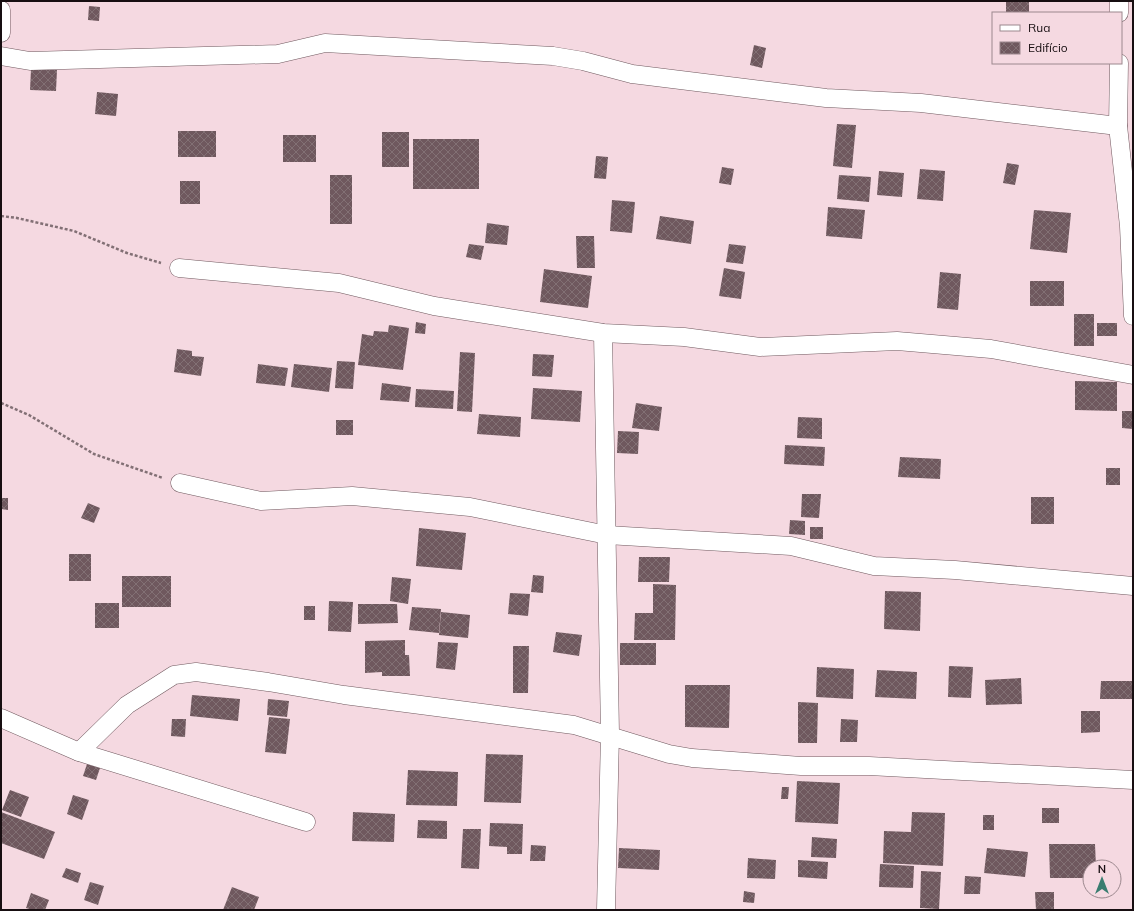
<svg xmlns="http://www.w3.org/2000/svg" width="1134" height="911" font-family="Mulish,sans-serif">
<defs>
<pattern id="building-cross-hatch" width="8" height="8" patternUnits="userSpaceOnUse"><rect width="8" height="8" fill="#6f585e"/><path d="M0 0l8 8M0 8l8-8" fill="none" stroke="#827074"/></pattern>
</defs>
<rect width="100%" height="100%" fill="#f5d9e1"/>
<g fill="url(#building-cross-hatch)">
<rect x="1006" y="1" width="23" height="12"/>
<path d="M89 6 100 7 99 21 88 20Z"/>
<path d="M754 45 766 48 762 68 750 65Z"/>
<path d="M31 69 57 70 56 91 30 90Z"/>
<path d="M97 92 118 94 116 116 95 114Z"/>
<path d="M837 124 856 125 852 168 833 166Z"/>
<rect x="178" y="131" width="38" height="26"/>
<rect x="382" y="132" width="27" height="35"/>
<rect x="283" y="135" width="33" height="27"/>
<rect x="413" y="139" width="66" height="50"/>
<path d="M596 156 608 157 606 179 594 178Z"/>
<path d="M1007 163 1019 165 1015 185 1003 183Z"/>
<path d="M722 167 734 169 731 185 719 183Z"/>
<path d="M920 169 945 171 943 201 917 199Z"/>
<path d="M879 171 904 173 902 197 877 195Z"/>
<rect x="330" y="175" width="22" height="49"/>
<path d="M839 175 871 177 869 202 837 199Z"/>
<rect x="180" y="181" width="20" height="23"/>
<path d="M612 200 635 202 632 233 610 231Z"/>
<path d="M828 207 865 210 862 239 826 236Z"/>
<path d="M1034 210 1071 213 1067 253 1030 249Z"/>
<path d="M660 216 694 221 691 244 656 239Z"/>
<path d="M487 223 509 226 507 245 485 243Z"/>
<path d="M576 236H594L595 268H577Z"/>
<path d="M469 244 484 246 481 260 466 257Z"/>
<path d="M729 244 746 246 743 264 726 262Z"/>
<path d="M724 268 745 272 741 299 719 296Z"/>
<path d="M544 269 592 276 588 308 540 302Z"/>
<path d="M940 272 961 274 958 310 937 308Z"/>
<rect x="1030" y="281" width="34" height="25"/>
<rect x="1074" y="314" width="20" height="32"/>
<path d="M416 322 426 324 425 334 415 333Z"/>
<rect x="1097" y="323" width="20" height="13"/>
<path d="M389 325 409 328 403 370 358 365 362 334 373 336 374 331 388 332Z"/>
<path d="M177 349 192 351V356L204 357 201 376 174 372Z"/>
<path d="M460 352 475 353 472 412 457 411Z"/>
<path d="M533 354 554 355 552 377 532 376Z"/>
<path d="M337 361 355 362 353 389 335 388Z"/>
<path d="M258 364 288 368 285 386 256 383Z"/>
<path d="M294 364 332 368 329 392 291 387Z"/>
<path d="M1075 381 1117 382V411L1075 410Z"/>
<path d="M382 383 411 387 409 402 380 400Z"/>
<path d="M533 388 582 391 580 422 531 419Z"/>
<path d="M416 389 454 391 453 409 415 407Z"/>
<path d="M636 403 662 407 659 431 632 428Z"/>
<path d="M1122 411H1133V429L1122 428Z"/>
<path d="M479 414 521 417 520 437 477 434Z"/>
<path d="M798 417 822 418V439L797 438Z"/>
<rect x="336" y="420" width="17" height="15"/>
<path d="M618 431 639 432 638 454 617 453Z"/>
<path d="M785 445 825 447 824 466 784 464Z"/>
<path d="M900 457 941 459 940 479 898 477Z"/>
<rect x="1106" y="468" width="14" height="17"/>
<path d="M802 494H821L819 518 801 517Z"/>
<rect x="1031" y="497" width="23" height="27"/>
<path d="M1 498H8V510L1 509Z"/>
<path d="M88 503 100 508 94 523 81 518Z"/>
<path d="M790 520 805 521V535L789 534Z"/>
<rect x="810" y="527" width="13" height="12"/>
<path d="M419 528 466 533 462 570 416 566Z"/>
<rect x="69" y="554" width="22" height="27"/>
<path d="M639 557H670L669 582H638Z"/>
<path d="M533 575 544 576 543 593 531 592Z"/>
<rect x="122" y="576" width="49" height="31"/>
<path d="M392 577 411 579 408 604 390 601Z"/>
<path d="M653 584 676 585 675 640H634L635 613H653Z"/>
<path d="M885 591 921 592 920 631 884 629Z"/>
<path d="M510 593 530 594 528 616 508 614Z"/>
<path d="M329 601 353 602 351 632 328 631Z"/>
<rect x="95" y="603" width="24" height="25"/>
<path d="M358 604H397L398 623 358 624Z"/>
<rect x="304" y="606" width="11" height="14"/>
<path d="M412 607 441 609 439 633 409 630Z"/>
<path d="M441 612 470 615 468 638 439 635Z"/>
<path d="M556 632 582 635 579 656 553 652Z"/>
<path d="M405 640V655H409L410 676H382V672L365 673V641Z"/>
<path d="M438 642 458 643 455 670 436 668Z"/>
<rect x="620" y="643" width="36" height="22"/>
<path d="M513 646H529L528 693H513Z"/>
<path d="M949 666 973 667 971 698 948 697Z"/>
<path d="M817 667 854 669 853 699 816 697Z"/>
<path d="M877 670 917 672 916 699 875 697Z"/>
<path d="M1021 678 1022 704 986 705 985 680Z"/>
<path d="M1101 681H1133V699H1100Z"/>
<path d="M685 685H730L729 728 685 727Z"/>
<path d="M192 695 240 699 238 721 190 716Z"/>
<path d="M268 699 289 701 287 717 267 715Z"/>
<path d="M798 702 818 703 817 743H798Z"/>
<path d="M1081 711H1100V732L1081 733Z"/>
<path d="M269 717 290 719 286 754 265 752Z"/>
<path d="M172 719H186L185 737 171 736Z"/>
<path d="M841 719 858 720 857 742H840Z"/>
<path d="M486 754 523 755 521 803 484 802Z"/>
<path d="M87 764 100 768 96 780 83 776Z"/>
<path d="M408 770 458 772 457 806 406 805Z"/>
<path d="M797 781 840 783 838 824 795 822Z"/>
<path d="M782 787H789L788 799H781Z"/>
<path d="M10 790 29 797 21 817 2 810Z"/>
<path d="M73 795 89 800 82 820 67 814Z"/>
<rect x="1042" y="808" width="17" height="15"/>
<path d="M1 812 55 832 44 859 1 843Z"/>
<path d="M353 812 395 814 394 842 352 841Z"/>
<path d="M912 812 945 813 943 866 883 863 884 831 911 832Z"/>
<rect x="983" y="815" width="11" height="15"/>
<path d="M418 820 447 821V839L417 838Z"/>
<path d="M490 823 523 824 522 854H507V847L489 846Z"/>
<path d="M463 829H481L479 869 461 868Z"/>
<path d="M812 837 837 839 836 858 811 857Z"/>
<path d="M1049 844H1095L1096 867H1090V878H1050Z"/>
<path d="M531 845 546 846 545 861H530Z"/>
<path d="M619 848 660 850 659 870 618 868Z"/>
<path d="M987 848 1028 852 1025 877 984 873Z"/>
<path d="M748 858 776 860 775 879 747 878Z"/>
<path d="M798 860 828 862 827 879 798 877Z"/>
<path d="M880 864 914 866 913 888 879 887Z"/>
<path d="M66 868 81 873 78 883 62 877Z"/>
<path d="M921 871 941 872 939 909 920 908Z"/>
<path d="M965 876 981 877 980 894H964Z"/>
<path d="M90 882 104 886 98 905 84 900Z"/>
<path d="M232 887 259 897 254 910H223Z"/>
<path d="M744 891 755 893 754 903 743 902Z"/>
<path d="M1035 892H1054V910H1036Z"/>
<path d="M31 893 49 900 45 910H32L26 908Z"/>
</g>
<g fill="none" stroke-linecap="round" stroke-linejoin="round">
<defs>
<g id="minor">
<path d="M1 10V33"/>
<path d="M1119 13V1"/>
<path d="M1 56 30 61 278 54 325 43 553 56 583 61 632 74 826 98 921 103 1118 126"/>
<path d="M1119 63 1118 126 1129 226 1133 316"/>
<path d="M179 268 339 283 434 306 603 333 684 337 760 347 897 341 991 349 1133 375"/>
<path d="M603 333 610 734 606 910"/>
<path d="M180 483 261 501 352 496 470 507 607 535 791 546 874 566 955 570 1133 586"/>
<path d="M1 718 79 752 306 822"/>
<path d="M79 752 127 705 174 675 196 672 268 682 344 695 574 725 669 754 692 758 801 766H869L1133 780"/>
</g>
</defs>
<use href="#minor" stroke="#70595f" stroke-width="19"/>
<g stroke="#827075" stroke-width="2.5" stroke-dasharray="3 2" stroke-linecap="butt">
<path d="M1 216 17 218 74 231 127 253 161 263"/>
<path d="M1 403 29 415 94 454 163 478"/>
</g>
<use href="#minor" stroke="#fff" stroke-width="18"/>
</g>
<rect width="1134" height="911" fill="none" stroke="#170e11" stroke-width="4"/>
<rect x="992" y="12" width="130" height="52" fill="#f5d9e1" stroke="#9c888e"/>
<rect x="1000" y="25" width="20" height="6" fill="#ffffff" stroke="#9c888e"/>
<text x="1028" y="32" font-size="12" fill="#170e11">Rua</text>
<rect x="1000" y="42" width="20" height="12" fill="url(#building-cross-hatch)" stroke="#9c888e"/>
<text x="1028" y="52" font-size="12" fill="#170e11">Edifício</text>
<g transform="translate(1102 879)"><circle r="19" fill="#f5d9e1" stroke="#9c888e"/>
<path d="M0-3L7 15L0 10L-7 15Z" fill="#3a7d70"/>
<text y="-6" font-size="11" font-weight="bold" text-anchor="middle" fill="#170e11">N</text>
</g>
</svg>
